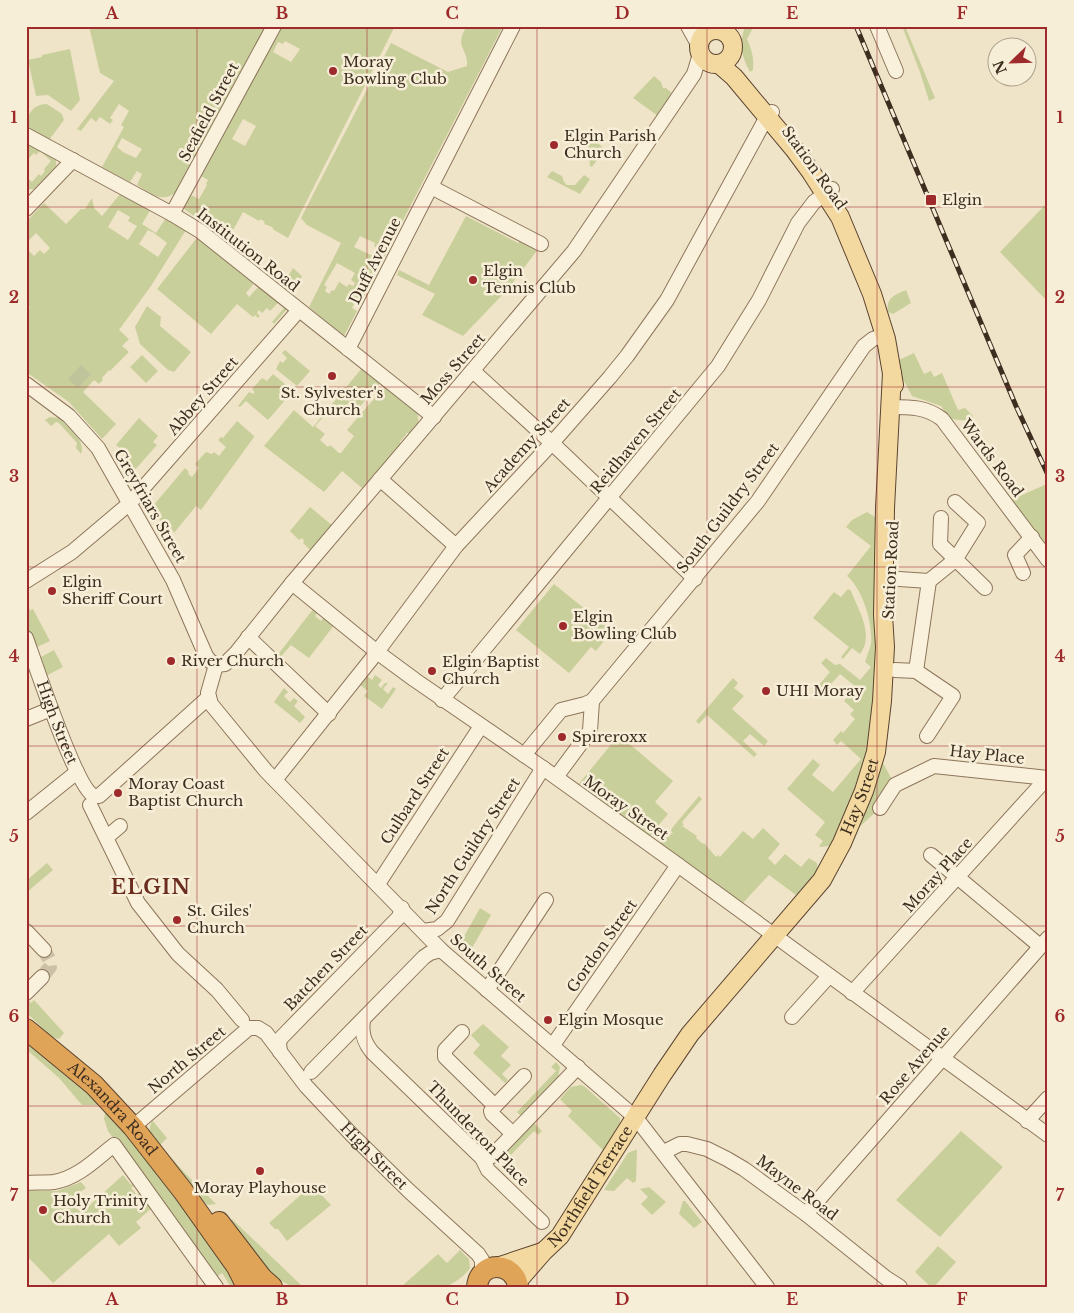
<svg xmlns="http://www.w3.org/2000/svg" width="1074" height="1313" font-family="'Libre Baskerville',serif">
<rect width="100%" height="100%" fill="#f0e4c8"/>
<g fill="#c9cf9b" fill-rule="evenodd">
<path d="M89 26H266L176 192C162 204 150 193 137 185L142 174 137 171 130 182 102 167 124 127 121 125 129 111 119 104 110 118 113 120 110 124 100 117 96 122 91 118 81 131 77 129 114 81 100 73ZM122 138 142 149 136 158 123 152 117 147Z"/>
<path d="M282 26H395L288 238 274 230 272 227 264 224 265 222 260 219 259 221 243 212 227 241 183 208 191 195 199 199 207 185 206 184 208 180 201 176ZM285 41 300 49 291 62 273 52 278 42 283 44ZM243 119 256 126 245 146 232 139Z"/>
<path d="M467 26H503L360 304 355 302 352 308 357 311 344 336 309 307 341 243 307 225 301 218 391 43 448 72 467 66C469 50 453 47 467 26ZM360 236 375 243 374 246 379 249 375 257 354 247ZM337 263 355 273 351 280 355 283 353 286 349 284 347 287 339 282 334 291 332 290 329 294 325 291 327 287 324 285Z"/>
<path d="M745 26H754L747 39C752 50 754 58 753 70L750 72C741 55 739 45 745 26Z"/>
<path d="M902 26H905L935 98 929 101 920 72Z"/>
<path d="M70 49 80 100 71 111 48 95 36 96 28 60 42 57V55Z"/>
<path d="M654 76 661 82 663 88H666L673 94 658 116 633 98Z"/>
<path d="M47 104 62 114 64 120 49 140 26 129C26 116 32 104 47 104Z"/>
<path d="M587 135 605 149 592 167 590 166Z"/>
<path d="M26 144 56 158V166L34 189H29L26 191V177L32 182 39 174 41 176 45 171 44 169 51 161 40 151 36 155 34 153 27 160Z"/>
<path d="M552 171 562 176 564 182 567 185H575L584 175 590 179 580 194 547 177Z"/>
<path d="M121 193 151 209 142 224 156 233 166 218 186 230 151 286 119 330 129 339 122 346 129 352 110 371 109 370 102 378 103 380 99 384 94 380 83 392 116 424 102 439 69 402 26 372V313L30 307 26 303V248L34 256 40 250 44 254 50 248 36 233 26 243V222L44 203 66 224 81 209H85L92 198 94 208 102 216ZM118 210 130 217 128 221 137 226 128 240 108 227ZM148 230 154 233 167 243 158 257 139 244Z"/>
<path d="M1048 202V302L1000 252Z"/>
<path d="M466 216 518 243 522 238 539 248 508 289 463 336 422 315 435 294 397 275 399 270 429 285Z"/>
<path d="M196 239H201L256 281 246 293 249 297 260 285 288 308 274 324 272 322 284 308 278 303 270 311 267 308 262 313 259 310 257 313 260 316 258 318 255 315 253 317 237 304 211 334 157 289Z"/>
<path d="M293 268 302 276 293 294 282 286Z"/>
<path d="M906 290 911 303 893 314 888 312C886 298 894 295 906 290Z"/>
<path d="M147 306 161 317 160 326 191 352 174 372 168 370 140 344 135 327Z"/>
<path d="M285 350 310 371 297 386 276 369 280 361 283 363 287 358 282 353Z"/>
<path d="M914 353 924 374 931 371 934 377 942 373 958 410 965 408 973 416V420L971 421 950 419 941 406 912 396 903 379 899 360Z"/>
<path d="M142 355 158 371 146 383 130 367Z"/>
<path d="M362 368 380 383 351 417 335 404 315 426 325 434 320 440 328 447 330 445 339 453H341L354 436 347 430 385 386 417 411 419 426 413 433H407L400 442 401 447 371 482 362 488 342 471 324 492 264 446 294 410 313 427Z"/>
<path d="M273 374 293 391 268 420 246 401 240 407 238 406 249 392 254 394V391L252 389 262 378 267 381Z"/>
<path d="M50 417 59 418C67 426 87 441 81 454L76 448 77 443 59 423 56 422 51 426 45 420Z"/>
<path d="M139 418 158 436 153 442 157 445 134 471 122 460 127 454 116 445Z"/>
<path d="M237 421 254 436V437L201 510 196 506 174 533 166 519 161 522 152 507 185 468 189 472 188 474 192 477 199 468 195 464 206 452 212 454 214 452 219 456 226 447 218 440 221 437 223 438Z"/>
<path d="M1047 484 1048 486V550L1010 500Z"/>
<path d="M310 507 333 526 311 551 303 543 304 541 302 538 299 540 290 531Z"/>
<path d="M867 512 880 520 877 668 870 748 858 792 835 845 821 847 819 846 823 841 815 835 825 822 787 789 813 759 820 765 812 775 833 792 861 759 841 741 837 745 833 740 841 731 843 733 855 719 850 714 854 710 844 701 856 687 840 674 824 692 818 686 830 672 821 663 826 658 835 665 840 664 860 680 871 667 865 662C867 656 870 649 871 643 873 623 862 588 847 576L871 546 846 527 852 520Z"/>
<path d="M554 584 612 631 596 651 591 647 569 673 516 630Z"/>
<path d="M848 589 851 591C858 609 875 636 860 654L852 648 843 659 841 657 849 647 813 618 834 592 841 597Z"/>
<path d="M29 608 30 610 33 609 50 641 35 648 26 621V609Z"/>
<path d="M314 608 319 611 315 616 321 621 325 616 335 624 309 658 291 645 279 659 276 657Z"/>
<path d="M54 650 63 667 46 676 39 658Z"/>
<path d="M375 675 382 680 378 685 381 688 385 683H388L383 689 388 694 393 687 396 689 382 709 364 696 368 691 360 685 367 676 372 680Z"/>
<path d="M733 678 738 683 734 688 744 696 732 709 768 741 764 746 750 734 743 741 757 754 754 757 707 715 699 724 696 721Z"/>
<path d="M284 688 288 692 284 696 290 702 294 698 298 701 294 706 305 717 300 723 274 702Z"/>
<path d="M619 735 673 781 655 802 668 814 649 837 577 786Z"/>
<path d="M877 752 895 785 880 808 842 843Z"/>
<path d="M699 796 702 799 682 822 684 825 682 826 697 836 696 838 703 844 704 843 716 857 718 855 720 857 743 831 753 839 763 828 780 844 768 858 775 865 785 854 801 867 809 858 817 863 818 872 796 895 769 875 742 904 659 845 664 836 673 833 671 831 672 828Z"/>
<path d="M47 863 53 870 26 893V881Z"/>
<path d="M480 908 491 915 472 948 462 940Z"/>
<path d="M28 999 31 1003 34 1000 64 1033 59 1039 51 1037 26 1012V1001Z"/>
<path d="M483 1024 509 1047 501 1056 511 1065 502 1074 508 1080 505 1083 473 1053 480 1045 471 1035Z"/>
<path d="M26 1039 102 1105H82L59 1078 26 1049Z"/>
<path d="M556 1062 560 1067 558 1078 522 1117 517 1112 556 1071 551 1067Z"/>
<path d="M581 1085 585 1087 620 1118V1122L604 1151 568 1116 572 1111 560 1099 571 1087Z"/>
<path d="M106 1108 140 1149 242 1287H231L222 1273 215 1278 108 1131 104 1119Z"/>
<path d="M152 1120 167 1138 160 1145 184 1172 216 1204 208 1205 199 1199 152 1138 149 1131Z"/>
<path d="M534 1123 542 1131 538 1135 534 1131 507 1159 503 1156Z"/>
<path d="M961 1131 1003 1167 940 1237 896 1200Z"/>
<path d="M635 1150H637L636 1181 633 1183 627 1178 614 1191 604 1190 628 1153Z"/>
<path d="M123 1175 131 1185 136 1181 137 1183 131 1188 137 1195 143 1191 154 1206 136 1222 141 1228 119 1246 109 1234 53 1283 26 1255V1191H57L81 1182 86 1188 71 1199V1202L81 1213Z"/>
<path d="M312 1185 331 1205 287 1241 278 1229H275L269 1223Z"/>
<path d="M649 1187 666 1202 652 1215 641 1204 648 1197 640 1189Z"/>
<path d="M683 1201H685L702 1222 694 1228 679 1214Z"/>
<path d="M232 1219 301 1285 303 1287H293L275 1278 231 1225Z"/>
<path d="M938 1246 956 1262 934 1287H931L915 1272Z"/>
<path d="M460 1250 469 1259 470 1268C465 1276 455 1282 446 1287H401L438 1254 447 1263Z"/>
</g>
<path fill="#bfc49a" d="M81 365 91 374 78 388 68 379Z"/>
<g fill="none" stroke-linecap="round" stroke-linejoin="round">
<path stroke="#ccc0a6" stroke-width="14" stroke-dasharray="14 7" stroke-linecap="butt" d="M42 977 50 967 49 959 44 950"/>
<defs>
<g id="minor">
<path d="M688 26 698 44"/>
<path d="M701 26 712 30"/>
<path d="M877 26 896 71"/>
<path d="M26 135 172 214 200 231 434 417"/>
<path d="M431 187 541 244"/>
<path d="M26 209 73 160"/>
<path d="M172 214 274 26"/>
<path d="M348 349 513 26"/>
<path d="M473 371 552 443 695 579"/>
<path d="M26 384 69 416 98 448 173 580 206 656 210 661 216 665"/>
<path d="M891 407C911 407 926 407 942 419L1048 560"/>
<path d="M380 479 456 546"/>
<path d="M941 518 940 544 985 588"/>
<path d="M1023 573 1015 555 1032 537"/>
<path d="M884 578 929 581 916 671"/>
<path d="M26 581 72 552 130 503 299 310"/>
<path d="M929 581 955 560 978 523 955 502"/>
<path d="M292 583 377 652 415 680 543 768 678 865 1048 1135"/>
<path d="M248 637 329 714"/>
<path id="s1" d="M26 638C35 663 76 788 94 796H99L209 697"/>
<path d="M216 665 208 693 211 704 266 771 441 950 636 1118 767 1287"/>
<path d="M216 665 225 664 236 653 292 583 574 251 694 74 700 54"/>
<path d="M895 670 916 671 953 696 927 736"/>
<path d="M442 700 718 366 759 300 798 223 814 202 832 189"/>
<path d="M26 719 51 709"/>
<path d="M524 755 561 710 585 704 592 701 758 501 864 346 873 339 884 335"/>
<path d="M556 777 590 731 592 701"/>
<path d="M275 780 377 652 456 546 552 443 610 377 627 356 667 300 764 122 772 112"/>
<path d="M90 805 138 903 178 954 217 990 242 1020"/>
<path d="M880 808 895 785 934 766 1048 778"/>
<path d="M26 813 77 772"/>
<path d="M107 837 120 826"/>
<path d="M931 855 1040 946"/>
<path d="M378 884 481 726"/>
<path d="M26 931 44 950"/>
<path d="M423 931 437 929 447 921 543 768"/>
<path d="M487 990 546 900"/>
<path d="M26 993 42 977"/>
<path d="M852 993 1047 778"/>
<path d="M792 1017 829 976"/>
<path d="M363 1020C361 1033 364 1042 372 1052L482 1158 488 1170 542 1222"/>
<path d="M462 1032 445 1050V1057L495 1106 491 1111 492 1114 513 1134"/>
<path d="M553 1045 678 865"/>
<path d="M280 1052 279 1043 281 1038 399 917 402 908"/>
<path d="M311 1072 424 957 430 953 441 950"/>
<path d="M495 1106 524 1076"/>
<path d="M1027 1121 1048 1098"/>
<path id="s2" d="M133 1127 249 1028H258L266 1033 306 1086 352 1135 408 1190 478 1254 482 1260V1273"/>
<path d="M664 1152 680 1144H687L707 1149 727 1159 744 1169 806 1214 886 1278 900 1287"/>
<path d="M482 1158 486 1159 492 1156 578 1067"/>
<path d="M26 1183C35 1182 45 1183 54 1182 78 1178 96 1159 114 1145L216 1287"/>
<path d="M806 1214 1048 938"/>
</g>
<g id="major">
<circle cx="716" cy="47" r="17"/>
<path d="M719 64 734 77 794 149 811 172 840 217 872 294 886 339 894 385"/>
<path d="M500 1266 542 1252"/>
<path id="s3" d="M517 1282 543 1252 560 1236 662 1075 690 1034 822 880 842 843 864 791 876 752 882 701 885 647 883 615 885 508 892 373"/>
</g>
<g id="highway">
<path id="s4" d="M26 1029 94 1085 133 1127 183 1191 237 1267 247 1287"/>
<path d="M219 1222 262 1278 272 1287"/>
<path d="M477 1287C479 1260 515 1261 518 1287"/>
</g>
</defs>
<use href="#minor" stroke="#8d765c" stroke-width="16"/>
<use href="#major" stroke="#5b4430" stroke-width="20"/>
<use href="#highway" stroke="#5b4430" stroke-width="22"/>
<use href="#minor" stroke="#faf1dc" stroke-width="14"/>
<use href="#major" stroke="#f3d9a0" stroke-width="18"/>
<use href="#highway" stroke="#e0a458" stroke-width="20"/>
<defs>
<path id="rail" d="M856 26 1016 406 1048 475"/>
</defs>
<use href="#rail" stroke="#3d2e20" stroke-width="5"/>
<use href="#rail" stroke="#f7eed8" stroke-width="3" stroke-dasharray="9" stroke-linecap="butt"/>
</g>
<path fill="none" stroke="#9e2a2b" stroke-width="1" stroke-opacity="0.55" d="M197 26V1287M367 26V1287M537 26V1287M707 26V1287M877 26V1287M26 207H1048M26 387H1048M26 567H1048M26 746H1048M26 926H1048M26 1106H1048"/>
<g fill="#9e2a2b" stroke="#f7eed8" stroke-width="2">
<circle cx="333" cy="71" r="5"/>
<circle cx="554" cy="145" r="5"/>
<rect x="925" y="194" width="12" height="12" rx="2.5"/>
<circle cx="473" cy="280" r="5"/>
<circle cx="332" cy="376" r="5"/>
<circle cx="52" cy="591" r="5"/>
<circle cx="563" cy="626" r="5"/>
<circle cx="171" cy="661" r="5"/>
<circle cx="432" cy="671" r="5"/>
<circle cx="766" cy="691" r="5"/>
<circle cx="562" cy="737" r="5"/>
<circle cx="118" cy="793" r="5"/>
<circle cx="177" cy="920" r="5"/>
<circle cx="548" cy="1020" r="5"/>
<circle cx="260" cy="1171" r="5"/>
<circle cx="43" cy="1210" r="5"/>
</g>
<g text-anchor="middle" stroke-width="5" stroke-linejoin="round" paint-order="stroke">
<g font-size="15" fill="#3d2e20" stroke="#f7eed8" text-anchor="start">
<text x="343" y="67">Moray<tspan x="343" dy="17">Bowling Club</tspan></text>
<text x="564" y="141">Elgin Parish<tspan x="564" dy="17">Church</tspan></text>
<text x="942" y="205">Elgin</text>
<text x="483" y="276">Elgin<tspan x="483" dy="17">Tennis Club</tspan></text>
<text x="332" y="398" text-anchor="middle">St. Sylvester's<tspan x="332" dy="17">Church</tspan></text>
<text x="62" y="587">Elgin<tspan x="62" dy="17">Sheriff Court</tspan></text>
<text x="573" y="622">Elgin<tspan x="573" dy="17">Bowling Club</tspan></text>
<text x="181" y="666">River Church</text>
<text x="442" y="667">Elgin Baptist<tspan x="442" dy="17">Church</tspan></text>
<text x="776" y="696">UHI Moray</text>
<text x="572" y="742">Spireroxx</text>
<text x="128" y="789">Moray Coast<tspan x="128" dy="17">Baptist Church</tspan></text>
<text x="187" y="916">St. Giles'<tspan x="187" dy="17">Church</tspan></text>
<text x="558" y="1025">Elgin Mosque</text>
<text x="260" y="1193" text-anchor="middle">Moray Playhouse</text>
<text x="53" y="1206">Holy Trinity<tspan x="53" dy="17">Church</tspan></text>
</g>
<g font-size="15" fill="#3d2e20" stroke="#f7eed8">
<text transform="translate(209 112) rotate(-62)" y="5">Seafield Street</text>
<text transform="translate(814 168) rotate(54)" y="5">Station Road</text>
<text transform="translate(248 250) rotate(38)" y="5">Institution Road</text>
<text transform="translate(375 261) rotate(-63)" y="5">Duff Avenue</text>
<text transform="translate(453 369) rotate(-49)" y="5">Moss Street</text>
<text transform="translate(203 396) rotate(-49)" y="5">Abbey Street</text>
<text transform="translate(636 441) rotate(-50)" y="5">Reidhaven Street</text>
<text transform="translate(527 445) rotate(-48)" y="5">Academy Street</text>
<text transform="translate(992 458) rotate(53)" y="5">Wards Road</text>
<text transform="translate(150 506) rotate(60)" y="5">Greyfriars Street</text>
<text transform="translate(728 508) rotate(-53)" y="5">South Guildry Street</text>
<text transform="translate(891 570) rotate(-87)" y="5">Station Road</text>
<text dy="5" stroke="none"><textPath href="#s1" startOffset="90">High Street</textPath></text>
<text transform="translate(987 755) rotate(6)" y="5">Hay Place</text>
<text transform="translate(415 796) rotate(-57)" y="5">Culbard Street</text>
<text dy="5" stroke="none"><textPath href="#s3" startOffset="598">Hay Street</textPath></text>
<text transform="translate(626 808) rotate(35)" y="5">Moray Street</text>
<text transform="translate(473 846) rotate(-57)" y="5">North Guildry Street</text>
<text transform="translate(938 875) rotate(-48)" y="5">Moray Place</text>
<text transform="translate(602 946) rotate(-55)" y="5">Gordon Street</text>
<text transform="translate(326 968) rotate(-46)" y="5">Batchen Street</text>
<text transform="translate(488 968) rotate(41)" y="5">South Street</text>
<text transform="translate(187 1060) rotate(-40)" y="5">North Street</text>
<text transform="translate(915 1065) rotate(-49)" y="5">Rose Avenue</text>
<text dy="5" stroke="none"><textPath href="#s4" startOffset="118">Alexandra Road</textPath></text>
<text transform="translate(478 1134) rotate(46)" y="5">Thunderton Place</text>
<text dy="5" stroke="none"><textPath href="#s2" startOffset="335">High Street</textPath></text>
<text dy="5" stroke="none"><textPath href="#s3" startOffset="121">Northfield Terrace</textPath></text>
<text transform="translate(797 1188) rotate(37)" y="5">Mayne Road</text>
</g>
<g font-size="20" font-weight="bold" letter-spacing="1" fill="#6b2e1e" stroke="#f7eed8">
<text x="151" y="894">ELGIN</text>
</g>
</g>
<rect width="1074" height="1313" fill="none" stroke="#f7eed8" stroke-width="55"/>
<g transform="translate(1012 62) rotate(247)"><circle r="24" fill="#f7eed8" stroke="#ada18e"/>
<path d="M0-4L9 19L0 12L-9 19Z" fill="#9e2a2b"/>
<text y="-8" font-size="14" font-weight="bold" text-anchor="middle" fill="#3d2e20">N</text>
</g>
<rect x="28" y="28" width="1018" height="1258" fill="none" stroke="#9e2a2b" stroke-width="2"/>
<g font-size="16" text-anchor="middle" font-weight="bold" fill="#9e2a2b">
<text x="112" y="19">A</text>
<text x="282" y="19">B</text>
<text x="452" y="19">C</text>
<text x="622" y="19">D</text>
<text x="792" y="19">E</text>
<text x="962" y="19">F</text>
<text x="14" y="123">1</text>
<text x="1060" y="123">1</text>
<text x="14" y="303">2</text>
<text x="1060" y="303">2</text>
<text x="14" y="482">3</text>
<text x="1060" y="482">3</text>
<text x="14" y="662">4</text>
<text x="1060" y="662">4</text>
<text x="14" y="842">5</text>
<text x="1060" y="842">5</text>
<text x="14" y="1022">6</text>
<text x="1060" y="1022">6</text>
<text x="14" y="1201">7</text>
<text x="1060" y="1201">7</text>
<text x="112" y="1305">A</text>
<text x="282" y="1305">B</text>
<text x="452" y="1305">C</text>
<text x="622" y="1305">D</text>
<text x="792" y="1305">E</text>
<text x="962" y="1305">F</text>
</g>
</svg>
